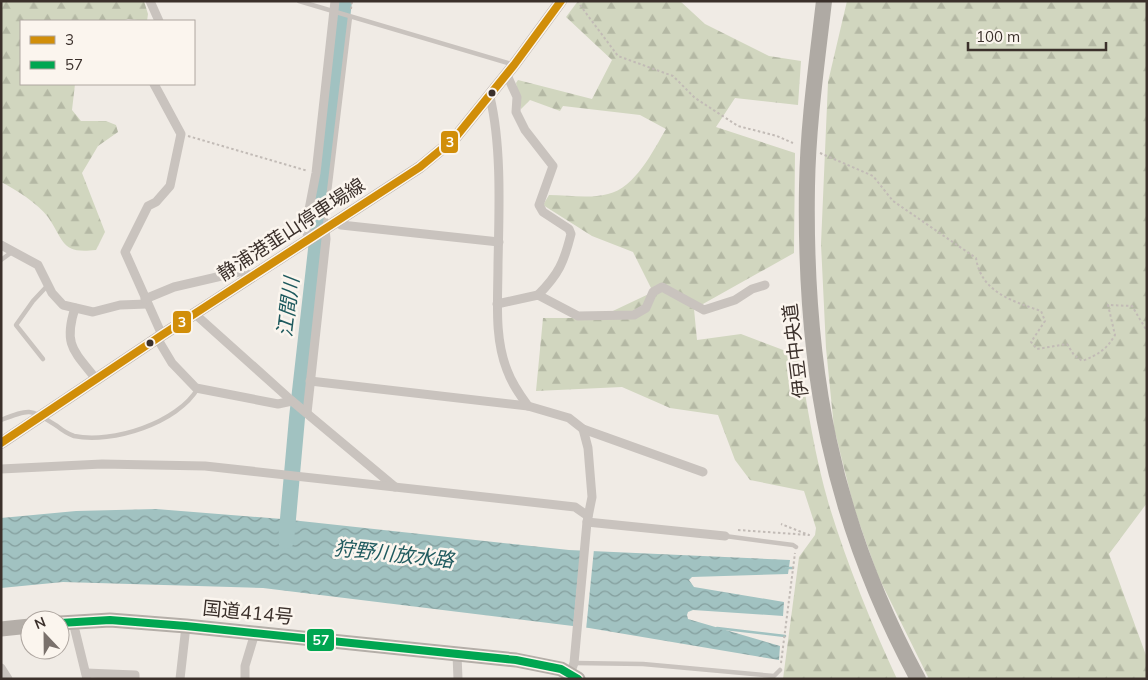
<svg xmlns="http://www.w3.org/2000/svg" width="1148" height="680" font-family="Mulish,'Noto Sans JP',sans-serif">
<defs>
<pattern id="forest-firs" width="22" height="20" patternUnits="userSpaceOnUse" patternTransform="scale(1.25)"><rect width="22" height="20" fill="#d1d6bf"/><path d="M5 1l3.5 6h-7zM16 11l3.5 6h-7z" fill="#b4b8a4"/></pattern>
<pattern id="water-waves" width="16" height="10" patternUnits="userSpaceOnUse" patternTransform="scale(1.25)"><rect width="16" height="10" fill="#a1c2c1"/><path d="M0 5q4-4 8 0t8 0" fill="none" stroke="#849e9d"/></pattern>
</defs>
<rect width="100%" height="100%" fill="#f0ebe5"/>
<g fill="url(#forest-firs)">
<path d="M1 1H144L148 14 147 21 128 19 122 21H21V84H75L72 110 81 121H106L116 125 118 132 98 146 82 173 105 232 96 250C61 254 65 242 48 217 37 203 17 190 1 182Z"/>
<path d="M578 1H680L705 24 769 56 801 61 798 105 735 98 716 127 795 153 794 253 694 309 697 340 741 334 799 356C807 406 815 457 829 505 847 564 871 623 897 679H783L799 557 815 535 816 528 804 491 750 480 735 460 718 415 670 408 622 387 536 391 543 318H598L653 292 633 252 592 236 543 205 549 195C568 195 589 199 608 194 635 188 653 151 666 129L640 115 563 106 560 111 530 100 521 109 516 83 518 80 592 99 612 60 566 17Z"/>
<path d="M847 1H1147V503L1109 554 1147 658V679H929L878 576 854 508 834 428 826 348 821 244 828 82Z"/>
</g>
<path fill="url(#water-waves)" d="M156 509 282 519 569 550 790 560 788 574 692 577 689 580 694 587 784 602 783 616 693 610 688 612 687 615 688 619 780 646 779 660 589 628 263 588 63 582 1 588V518L76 511Z"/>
<path fill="#f0ebe5" d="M581 548 594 549 586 630 573 628Z"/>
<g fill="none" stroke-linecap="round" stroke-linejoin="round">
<g stroke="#a1c2c1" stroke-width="2.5">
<path d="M786 568H793"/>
<path d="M717 628 785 636"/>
</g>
<path stroke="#a1c2c1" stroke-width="16" d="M286 541 297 418 344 1"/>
<g stroke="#c2bbb6" stroke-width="2" stroke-dasharray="2.5 2.5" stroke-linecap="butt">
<path d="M577 1 618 56 673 76 695 98 738 126 777 136 793 143"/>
<path d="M351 9 352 1"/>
<path d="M188 136 308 171"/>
<path d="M820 153 873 176 893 201 976 258C981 292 1012 301 1041 311L1045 321 1031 342 1037 349 1067 344 1074 355 1082 361C1098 355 1107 349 1115 335L1108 305 1132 306 1147 331"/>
<path d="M738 530 809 535 781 524"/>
<path d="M781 663 795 553"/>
</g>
<g stroke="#c9c3be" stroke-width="4.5">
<path d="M299 1 511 64"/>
<path d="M325 225 350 17"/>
<path d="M1 260 12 252"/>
<path d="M43 359 16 325 33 301 48 285"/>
<path d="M1 420C32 408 30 409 57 426 62 430 68 434 74 436 112 444 178 423 198 388"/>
<path d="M725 536 793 545 796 547"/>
<path d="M574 663 643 664 774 676 780 670"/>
</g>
<g stroke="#c9c3be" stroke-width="9">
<path d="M150 1 159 21"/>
<path d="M507 75 517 97 516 112 525 130 553 166 539 205 543 212 569 229 571 234C564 262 559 274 538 295"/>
<path d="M154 84 181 134 170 186 156 202 148 206 125 252 162 335"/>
<path d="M490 97C502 147 499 212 498 264 498 300 494 337 507 370 512 384 520 395 528 406"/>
<path d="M336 222 341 225 499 242"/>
<path d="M308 239 306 225 316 173 335 1"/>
<path d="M1 245 38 265 52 293 63 305 93 312 120 305 147 304"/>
<path d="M145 299 174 287 243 271 252 277"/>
<path d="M497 304 538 295 578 316 634 315 646 308 653 292 662 287 704 310 735 300 752 289 765 285"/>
<path d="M75 308C63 345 74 351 96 379"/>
<path d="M195 314 292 401 395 487"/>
<path d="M157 338 172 363 196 388 278 404 292 401"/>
<path d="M310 381 528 406 569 418 583 429 703 472"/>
<path d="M307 413 326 239 325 229"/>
<path d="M1 469 102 464 205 466 575 507 588 516"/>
<path d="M587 522 725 536"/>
<path d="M73 622 87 679"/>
<path d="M457 655 458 679"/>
<path d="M1 668 8 679"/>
<path d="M86 673 135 675V679"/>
<path d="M570 674 574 663 587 522 592 497 588 448 583 429"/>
<path d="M180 679 186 626"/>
<path d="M245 679V666L255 633"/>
</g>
<path stroke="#bab3ae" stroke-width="12" d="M1 443 162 335 420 167 455 138 514 65 561 1"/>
<g stroke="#b4aea8" stroke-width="15">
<path d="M60 623 110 620 186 626 516 660 561 669 578 679"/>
<path d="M1 629 30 626"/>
</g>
<path stroke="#afaaa4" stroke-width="16" d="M824 1C817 62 808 124 807 186 804 368 831 518 918 679"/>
<defs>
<path id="bus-1" d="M1 443 162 335 420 167 455 138 514 65 561 1"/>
<path id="bus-2" d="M60 623 110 620 186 626 516 660 561 669 578 679"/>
</defs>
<use href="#bus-1" stroke="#fbf5ee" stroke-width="11"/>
<use href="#bus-2" stroke="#fbf5ee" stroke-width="11"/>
<use href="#bus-1" stroke="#d18e09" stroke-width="8"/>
<use href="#bus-2" stroke="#00a651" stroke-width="8"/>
</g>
<g fill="#3b302b" stroke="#fbf5ee" stroke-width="2">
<circle cx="492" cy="93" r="4.5"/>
<circle cx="150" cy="343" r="4.5"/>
</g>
<g text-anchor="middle" stroke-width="5" stroke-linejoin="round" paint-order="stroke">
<g font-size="19" fill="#3b302b" stroke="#fbf5ee">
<text transform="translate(291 229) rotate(-33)" y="7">静浦港韮山停車場線</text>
<text transform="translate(795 351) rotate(-97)" y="7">伊豆中央道</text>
<text transform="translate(248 612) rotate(6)" y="7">国道414号</text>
</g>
<g font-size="20" font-style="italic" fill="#1f5a5e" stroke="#fbf5ee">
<text transform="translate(288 307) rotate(-83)" y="7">江間川</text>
<text transform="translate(394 554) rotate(6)" y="7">狩野川放水路</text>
</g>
</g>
<g stroke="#fbf5ee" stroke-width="2">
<rect x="440" y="130" width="19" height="24" rx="5" fill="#d18e09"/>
<rect x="172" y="310" width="20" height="24" rx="5" fill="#d18e09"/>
<rect x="306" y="628" width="29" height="24" rx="5" fill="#00a651"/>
</g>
<g font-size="14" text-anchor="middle" font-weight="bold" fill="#fff">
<text x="450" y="147">3</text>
<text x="182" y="327">3</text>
<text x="321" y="645">57</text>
</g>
<rect width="1148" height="680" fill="none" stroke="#3b302b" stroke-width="5"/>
<rect x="20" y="20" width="175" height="65" fill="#fbf5ee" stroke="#aea6a0"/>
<rect x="30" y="36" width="25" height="8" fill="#d18e09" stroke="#aea6a0"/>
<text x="65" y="45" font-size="15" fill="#3b302b">3</text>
<rect x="30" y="61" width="25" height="8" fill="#00a651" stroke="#aea6a0"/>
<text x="65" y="70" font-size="15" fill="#3b302b">57</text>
<g transform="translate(45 635) rotate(338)"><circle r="24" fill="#fbf5ee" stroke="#aea6a0"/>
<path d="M0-4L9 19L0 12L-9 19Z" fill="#7a716c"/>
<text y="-8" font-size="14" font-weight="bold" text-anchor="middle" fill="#3b302b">N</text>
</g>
<path d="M968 42v8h138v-8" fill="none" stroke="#3b302b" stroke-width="2.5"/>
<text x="976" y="42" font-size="15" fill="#3b302b" stroke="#fbf5ee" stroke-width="4" paint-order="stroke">100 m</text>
</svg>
